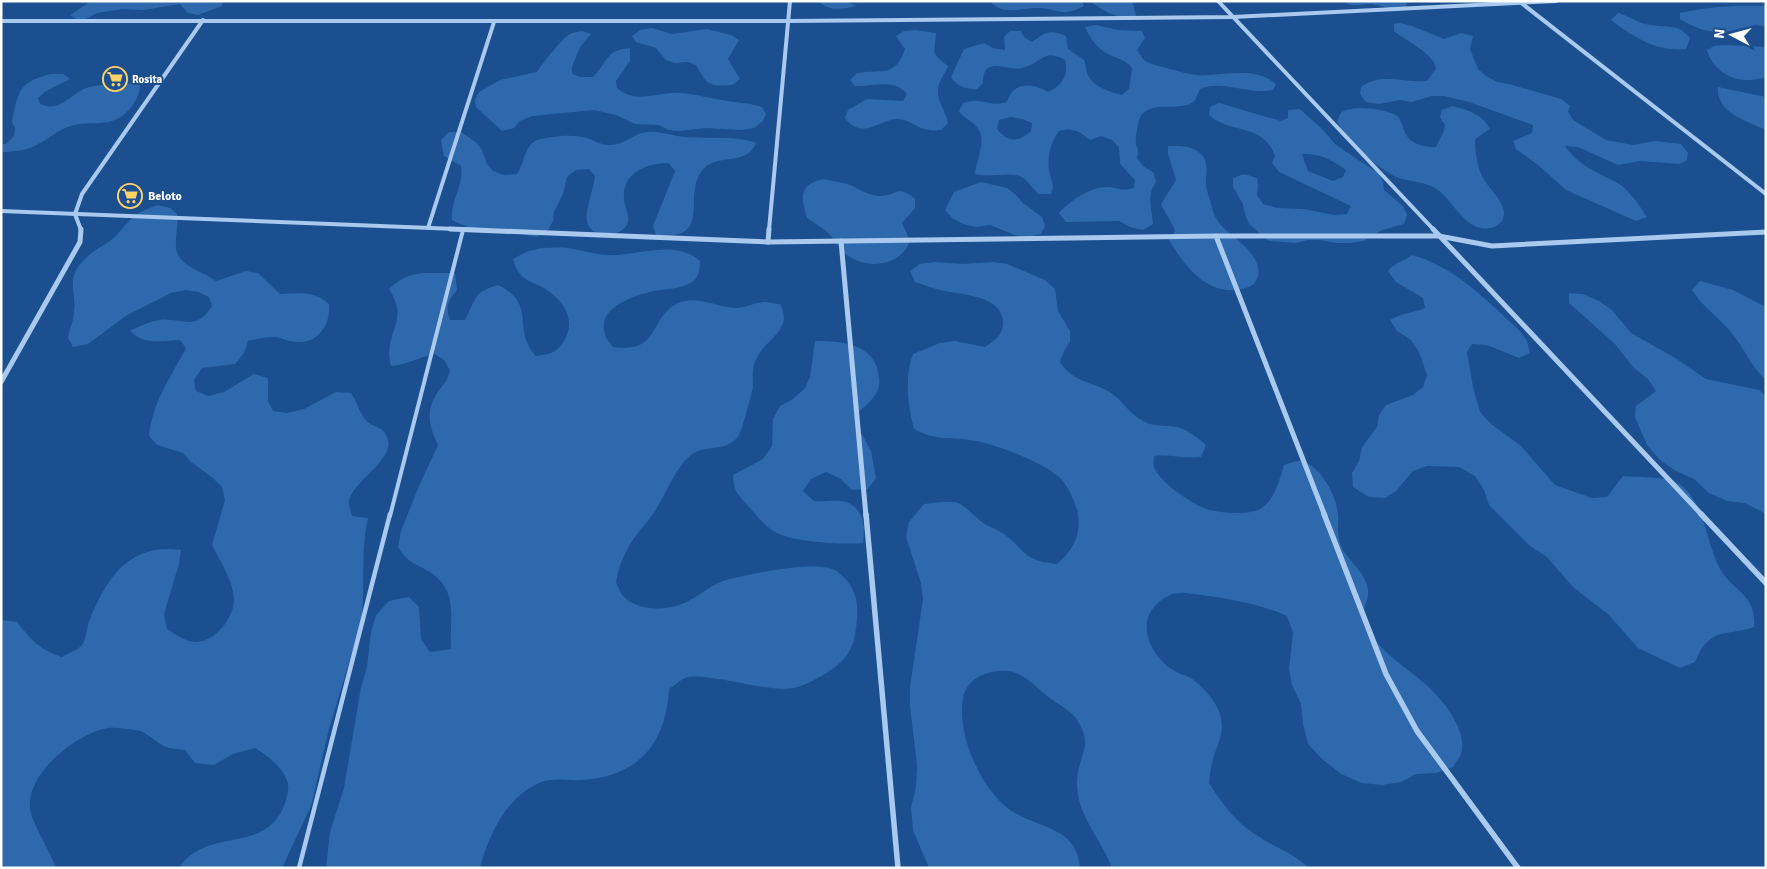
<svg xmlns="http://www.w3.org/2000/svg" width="1767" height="869" font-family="Signika,sans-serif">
<rect width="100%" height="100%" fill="#1b4f8f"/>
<g fill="#2e69ad" fill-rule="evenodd">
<path d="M87 1H222V6L198 15 188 13 180 4 144 10 122 9 97 13 86 19H76L70 15 88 3Z"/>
<path d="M818 1H846L856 6C841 9 830 12 818 1Z"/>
<path d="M990 1H1082L1084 6C1061 18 1060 9 1039 8 1022 7 1003 17 990 1Z"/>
<path d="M1090 1H1132L1136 15 1129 19C1113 16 1103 11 1090 1Z"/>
<path d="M1342 1H1406L1407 4 1404 9C1392 10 1384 6 1372 4 1359 3 1355 9 1342 1Z"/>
<path d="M1766 4V26C1751 25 1744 28 1730 31 1713 35 1694 28 1680 19V13C1706 7 1734 5 1762 6Z"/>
<path d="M1618 13C1629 16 1639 24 1651 25 1667 28 1678 23 1690 38L1686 49C1657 52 1633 37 1611 20Z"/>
<path d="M1400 23 1412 26 1444 39 1461 33 1473 36 1470 49 1478 69 1486 76 1497 82 1509 84 1561 99 1570 106 1568 112 1573 120 1606 140 1633 145 1655 141 1681 144 1688 153 1687 160 1680 164 1640 161 1618 165 1578 147 1565 146C1578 165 1596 172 1616 182 1629 189 1639 205 1647 217L1636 221 1566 190 1538 165 1516 149 1513 141 1532 133 1533 125 1469 102 1444 96H1432L1412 102 1400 100 1379 104 1366 102 1360 94 1361 87C1381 72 1404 83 1427 81L1436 69C1435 54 1406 41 1394 31V24Z"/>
<path d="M1096 25 1118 30 1142 31 1145 38 1137 50C1140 54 1142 59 1147 62 1150 64 1191 75 1196 75 1223 77 1253 65 1276 84L1273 90C1249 95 1222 79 1200 89 1198 93 1196 100 1193 102 1178 113 1147 98 1139 120 1138 125 1135 138 1136 144 1138 150 1139 151 1137 158L1143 166 1154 173 1156 182C1146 195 1152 209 1153 224L1143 230 1130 227 1119 221 1066 222 1059 213C1071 200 1090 187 1107 187 1119 187 1119 192 1134 188L1135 180 1120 164 1119 147 1112 140 1101 136 1090 140C1079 131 1072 127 1059 131 1051 141 1047 157 1049 170 1051 180 1055 184 1051 194H1039C1033 189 1028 181 1022 177 1010 171 992 178 975 174 976 161 986 142 979 130 974 121 964 119 959 111L963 103C983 96 988 108 1007 102 1013 81 1033 83 1048 92 1062 86 1069 75 1065 60 1042 48 1042 64 1022 68 1007 72 983 54 983 83L977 89C965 89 958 87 951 77L964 49 984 43 993 48 1005 50 1004 37 1010 31H1021L1024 37 1032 42C1045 32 1050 29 1066 36L1068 49 1084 60C1086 64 1086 69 1087 73 1091 86 1110 92 1122 95L1129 89 1132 68C1125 59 1117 59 1108 54 1097 48 1089 37 1085 27ZM1011 117 1022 119 1032 123 1031 131C1019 143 1007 142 997 129L999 120Z"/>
<path d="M652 28 672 34 707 29 731 35 739 40 728 59 740 79 732 85C709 87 707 85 696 65L687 62 675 63 666 60 656 48 636 42 632 36 640 30Z"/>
<path d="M915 30 936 33C935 54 929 51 948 66 946 72 941 78 939 84 934 98 946 110 948 123L941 130C938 130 933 131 929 130 918 129 908 118 896 119 878 121 862 140 845 118L848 110 867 99 903 101 907 94C894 78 873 87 855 86L850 80 857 73C882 69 895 78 905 49L896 36 904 31Z"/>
<path d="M582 31 591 34 580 47 572 67V74L581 77H593C608 62 605 50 630 48V61L616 81 617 88C636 105 659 91 681 93 697 94 712 99 728 101 740 103 750 103 762 107L766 114 763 121 754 128 742 130 706 128 680 131 669 130 659 125 635 124 616 115 594 110 532 116 520 121 514 128 502 131 476 107 475 100 479 92 500 80 537 72C542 64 564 36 570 34 574 32 578 32 582 31Z"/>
<path d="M1725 45 1766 47V78C1759 78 1752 81 1746 80 1729 80 1711 67 1707 50L1714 46Z"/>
<path d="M51 74H63L70 79 46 91 38 98 40 104C59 112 67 98 82 90 92 84 130 82 140 85 140 93 137 99 132 106 112 133 90 117 65 128 57 131 50 138 42 142 29 150 16 152 1 152V144H6L14 136 15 128 12 122C18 92 18 82 51 74Z"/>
<path d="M1718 87 1766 97V130C1747 121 1716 113 1718 87Z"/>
<path d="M1219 103 1281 121 1288 118V110L1300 109 1323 130 1336 145 1378 173 1383 182 1384 190 1403 206 1407 215 1404 224 1382 230 1363 241 1350 243H1336L1321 240H1308L1296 243 1269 241 1249 224 1245 214 1243 204 1233 187V178L1244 174 1257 178 1258 186 1257 195 1263 204 1277 208 1304 209 1334 215 1347 214 1351 206 1279 172 1272 163 1275 156C1263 122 1231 135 1209 115L1210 107ZM1302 154C1319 153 1333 160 1346 170L1343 177 1333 181 1308 171Z"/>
<path d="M1452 106C1468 110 1482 114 1490 129L1475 139C1475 150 1477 166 1482 176 1488 189 1509 204 1503 219 1500 224 1496 227 1491 228 1464 233 1454 199 1435 188 1423 181 1407 182 1394 176 1377 167 1344 139 1337 121 1338 120 1340 114 1340 114 1349 104 1387 109 1397 116 1401 119 1402 125 1404 130 1409 144 1422 147 1436 147L1443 133 1445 125 1440 117 1442 110Z"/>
<path d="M449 132H461L477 143 482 150 487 164 493 171 504 175 517 174C525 163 524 144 538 140 552 136 574 134 587 138 595 141 601 145 609 145 624 146 632 134 647 132 661 131 672 136 685 137 706 139 737 135 756 143 746 168 715 151 701 172 683 198 713 241 656 235L653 226 675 171 669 163C648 163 622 172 624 198 624 207 631 215 627 225 624 230 617 234 611 234 570 236 593 198 595 176L589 169 576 170 567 177 563 194 554 212 553 221 548 230 536 237C506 229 480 236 452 220 450 201 464 186 461 166L444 156 441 140Z"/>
<path d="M1168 146C1180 146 1192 145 1201 154 1210 163 1205 175 1206 187 1207 190 1213 212 1215 216 1224 236 1253 244 1258 268 1260 275 1256 284 1249 287 1211 300 1187 270 1169 240L1175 231C1172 221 1165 214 1161 204L1176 180 1168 154Z"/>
<path d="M823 179C831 181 841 182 850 185 859 189 868 195 879 196 896 197 897 183 915 199V208L902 223 910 241C901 265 871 270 850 257 840 252 835 239 826 231 820 226 813 222 807 218 801 197 798 185 823 179Z"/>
<path d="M981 182 1007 188 1016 195 1023 203 1042 217 1045 226 1041 234 1028 237 1015 235 990 225 976 227 963 224 952 218 945 210 954 192Z"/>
<path d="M158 205 170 208 177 214C179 225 175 234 176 246 176 266 203 271 216 281L246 271 258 273 280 294C299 293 315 291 329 304 331 328 315 347 290 341 284 340 280 337 275 337 265 337 257 339 248 341L244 353 235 364 202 368 194 380 196 391 208 396 224 392 254 374 268 378V401L273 411 287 413 304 409 336 392 351 393C358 402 360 417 369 423 377 428 383 427 387 437 397 459 354 479 349 501 348 505 351 511 352 516L368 518C360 552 366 588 361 622L329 729 311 806 282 868H179C208 823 276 860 288 791 291 773 268 756 255 748L233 754 214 765 195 763 185 750C179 749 172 749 166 747 156 743 147 732 137 730 126 729 113 726 103 729 73 737 26 774 30 809 32 823 50 851 56 868H1V620L17 622C32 641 39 649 62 657 68 653 78 650 82 645 86 640 87 626 90 619 107 577 130 543 181 550L179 564 164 614 167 629C175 634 186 642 196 642 216 641 234 618 234 599 233 580 220 561 212 545L225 500 222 487 213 478 191 462 183 453 157 445 149 436C153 400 170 379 186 348L180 340C162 341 143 345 130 331 139 326 149 322 159 320 183 317 195 333 212 306L209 297 198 292 186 290 171 293 127 315 88 344 73 347 68 338C69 329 74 321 74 312 77 287 63 279 88 256 96 248 108 244 116 236 133 217 132 214 158 205Z"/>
<path d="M541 248C550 248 559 247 568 248 581 250 593 254 606 255 637 257 674 238 700 261 700 270 699 277 692 282 680 290 667 288 654 291 637 295 607 304 604 323 603 334 606 339 613 347 661 354 648 318 678 303 696 295 717 307 735 308 744 309 755 302 765 302 770 302 775 304 780 304 795 333 761 339 754 365 752 372 753 380 753 387 752 393 741 434 738 437 724 452 711 445 696 452 677 461 665 498 653 514 643 528 632 538 625 554 620 563 618 573 616 582 618 586 620 593 623 596 639 613 672 611 690 600 702 594 711 585 723 581 744 575 821 558 838 572 853 584 859 599 857 618 855 645 851 657 828 672 818 678 806 685 794 688 772 692 734 680 711 678 704 677 692 675 685 678 680 680 674 686 669 689 666 744 638 777 581 780 568 781 552 777 539 783 506 798 489 834 480 868H326L330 832 344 788 361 687 367 667 371 632 376 615 389 601 409 597 419 607 421 639 430 652 451 649C449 618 460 590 428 571 413 562 408 563 398 547L401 531 419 486 438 445C430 428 425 412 436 395 443 384 446 384 450 371L445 361 435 354C419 357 407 365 391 366 382 332 411 323 389 289 411 268 427 274 455 273L457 290C448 301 445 307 450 320H465C476 299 473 292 498 285 538 304 511 330 536 356 553 354 558 352 566 337 576 316 560 297 542 287 536 284 527 281 522 276 517 271 515 266 513 259L526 252Z"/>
<path d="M1412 255C1456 267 1487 301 1520 331L1527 341 1530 353 1519 358 1487 345 1472 344 1467 352 1473 387 1480 412 1491 424 1520 445 1555 485 1592 498 1607 497 1623 476C1634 477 1667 477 1676 482 1704 497 1706 542 1719 567 1732 592 1757 593 1754 627 1724 637 1710 626 1695 662L1680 668 1638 648 1609 615 1573 587 1547 557 1530 546 1489 505 1484 490 1475 476 1459 467 1427 466 1413 471 1396 491 1385 498 1369 497 1353 487 1352 473 1359 461 1362 447 1377 427 1379 415 1386 405 1413 395 1423 387 1427 375 1419 352 1411 340 1397 331 1390 320C1401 313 1413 313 1425 308L1423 298 1396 282 1388 271C1395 262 1403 262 1412 255Z"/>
<path d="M934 262 963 264 993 262 1007 264 1045 280 1055 289 1058 311 1070 331V342L1064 351 1060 362C1074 383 1088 380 1108 391 1122 399 1129 414 1143 421 1153 427 1166 425 1177 427 1188 430 1198 438 1206 445L1201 457C1184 459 1170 454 1154 456 1154 459 1153 464 1154 467 1158 481 1191 503 1204 508 1215 513 1247 515 1258 510 1274 503 1279 481 1284 465 1288 464 1294 461 1299 461 1317 461 1335 493 1337 508 1340 522 1335 536 1343 550 1351 563 1370 577 1368 595 1367 606 1360 608 1366 624 1377 651 1404 665 1424 683 1441 697 1469 731 1461 754 1459 759 1455 763 1453 767L1436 773 1416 774 1401 782 1382 785 1362 783 1341 774 1322 759 1308 744 1303 724 1301 704 1292 685 1289 668 1293 633 1287 616C1260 603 1215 596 1184 593 1174 592 1164 597 1157 604 1135 624 1152 657 1173 670 1179 674 1185 675 1191 678 1201 685 1213 698 1218 709 1228 733 1216 743 1212 764 1210 770 1210 777 1209 783 1222 803 1235 822 1256 835 1274 847 1293 853 1309 868H1112C1101 838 1076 815 1077 781 1078 756 1093 748 1079 723 1073 711 1057 704 1047 696 1026 678 1015 664 985 674 975 677 967 685 964 694 954 731 982 794 1015 813 1042 829 1077 828 1080 868H929L913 830 911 807 916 787 917 765 910 706V687L923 599 921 583 906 537 909 522 924 504C934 503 948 500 958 503 967 507 975 517 982 522 987 526 994 528 999 531 1026 547 1019 561 1057 564 1073 550 1081 536 1078 514 1076 504 1069 488 1062 480 1048 464 998 445 976 441 951 436 938 442 914 429 908 405 904 378 913 354L940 343 955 341 985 347C994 341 1002 336 1003 324 1004 296 964 295 945 291 934 289 925 285 915 282L910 271 920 264Z"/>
<path d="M1700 281 1733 290 1766 307V380C1751 367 1746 351 1734 336 1722 319 1703 308 1692 290Z"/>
<path d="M1569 293 1583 294 1599 301 1612 310 1631 333 1677 359 1706 379 1759 390 1766 396V514L1745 503 1727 501 1709 493 1694 479 1676 471 1660 460 1647 445 1635 417 1636 406 1656 391 1648 379 1634 368 1615 344 1569 303Z"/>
<path d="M815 341C841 341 876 343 879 377 880 383 879 390 875 395 870 403 862 408 856 415L858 427 871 451 876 478 868 489 852 490 841 479 826 472 811 479 803 491 814 501C823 502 838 499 846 502 865 509 865 528 863 543 842 545 792 542 775 532 764 525 758 517 750 508 738 494 734 493 733 475L763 459 772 446 773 419 780 406 793 399 805 388 810 377Z"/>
</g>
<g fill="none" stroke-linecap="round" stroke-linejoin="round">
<path stroke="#a9c9ee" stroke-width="4" d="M390 516 463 230"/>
<path stroke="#a9c9ee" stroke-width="4.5" d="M299 868 390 514"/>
<g stroke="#a9c9ee" stroke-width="4">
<path d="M1218 1 1434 230"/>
<path d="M1520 2 1766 194"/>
<path d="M1 21H788L1233 17 1556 1"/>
<path d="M1 211 481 230"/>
<path d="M428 228 494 22"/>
<path d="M81 230 75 214 82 194 203 20"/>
<path d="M769 230 790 1"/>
</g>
<g stroke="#a9c9ee" stroke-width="5">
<path d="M450 229 768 242 1216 236H1439L1492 246 1766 232"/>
<path d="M1433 229 1703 516"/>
<path d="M1216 236 1325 516"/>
<path d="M841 241 866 516"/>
<path d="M768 242 769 229"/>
<path d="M1 382 80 242 81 229"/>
</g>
<g stroke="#a9c9ee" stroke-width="5.5">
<path d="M866 514 898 868"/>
<path d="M1324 514 1386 674 1417 731 1518 868"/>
<path d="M1701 514 1766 583"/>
</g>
</g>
<defs>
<symbol id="supermarket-ring" viewBox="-11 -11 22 22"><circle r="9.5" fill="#1b4f8f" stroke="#ffd166" stroke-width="1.5"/><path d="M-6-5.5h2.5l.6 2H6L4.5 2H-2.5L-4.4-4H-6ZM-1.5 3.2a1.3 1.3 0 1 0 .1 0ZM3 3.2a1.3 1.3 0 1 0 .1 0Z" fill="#ffd166"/></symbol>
</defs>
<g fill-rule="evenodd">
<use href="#supermarket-ring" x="101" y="65" width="28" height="28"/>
<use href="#supermarket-ring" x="116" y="182" width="28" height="28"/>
</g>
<g text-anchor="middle" stroke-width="4" stroke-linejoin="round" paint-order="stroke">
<g font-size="11" font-weight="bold" fill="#fff" stroke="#1b4f8f" text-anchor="start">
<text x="132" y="83">Rosita</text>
</g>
<g font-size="12" font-weight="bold" fill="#fff" stroke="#1b4f8f" text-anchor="start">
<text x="148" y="200">Beloto</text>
</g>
</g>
<rect width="1767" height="869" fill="none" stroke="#ffffff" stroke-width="5"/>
<g transform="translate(1732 35) rotate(276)" stroke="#1b4f8f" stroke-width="4" paint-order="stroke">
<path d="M0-4L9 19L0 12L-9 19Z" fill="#ffffff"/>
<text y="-8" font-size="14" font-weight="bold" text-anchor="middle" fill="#ffffff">N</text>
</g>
</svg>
